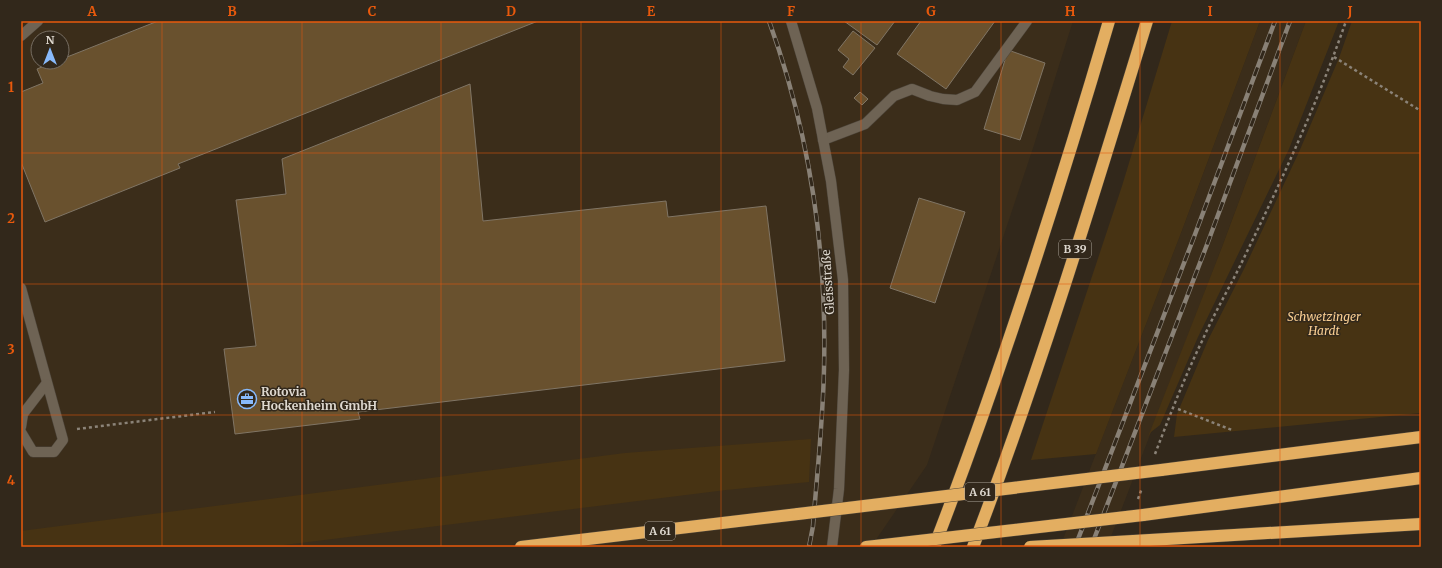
<svg xmlns="http://www.w3.org/2000/svg" width="1442" height="568" font-family="Merriweather,serif">
<rect width="100%" height="100%" fill="#32281b"/>
<g fill="#3b2d1a" fill-rule="evenodd">
<path d="M21 21H1073L1034 145 927 465 871 547H21ZM38 38H62V62H38Z"/>
<path d="M1260 21H1306L1222 247 1107 547H1060L1181 233Z"/>
</g>
<g fill="#473313">
<path d="M1172 21H1260L1181 233 1096 454 1031 460 1122 186Z"/>
<path d="M1306 21H1339L1289 149 1198 337 1160 425 1151 432 1148 437 1222 247Z"/>
<path d="M1352 21H1421V413L1174 437 1177 414 1208 340 1244 269 1299 152 1339 58Z"/>
<path d="M811 439 809 482 726 490 268 547H21V531L625 453Z"/>
</g>
<g fill="#69512e" stroke="#807565">
<path d="M158 21H538L178 164 180 168 45 222 21 162V92L43 83 37 69 54 62H62V59Z"/>
<path d="M844 21H895L877 45Z"/>
<path d="M921 21H995L946 89 897 54Z"/>
<path d="M853 31 875 48 853 75 843 67 849 59 838 50Z"/>
<path d="M1008 50 1045 63 1020 140 984 129Z"/>
<path d="M470 84 483 221 666 201 668 217 766 206 785 361 358 412 360 419 235 434 224 349 256 346 236 200 286 194 282 159Z"/>
<path d="M860 92 868 99 862 105 854 98Z"/>
<path d="M919 198 965 212 935 303 890 288Z"/>
</g>
<g fill="none" stroke-linecap="round" stroke-linejoin="round">
<defs>
<path id="lane" d="M823 140 865 124 894 96 912 89 930 96 943 99 957 100 975 92 1027 21"/>
<g id="street">
<path d="M791 21 817 108 831 181 843 280 844 370 839 489 832 547"/>
<path d="M21 36 38 21"/>
<path d="M21 288 63 440 54 452H33L21 432"/>
<path d="M21 427 23 414 46 384"/>
</g>
<g id="highway">
<path d="M1161 470 1421 437"/>
<path d="M1143 515 1421 478"/>
<path d="M1133 541 1421 524"/>
<path d="M521 547 798 514"/>
<path d="M866 547 884 545H894"/>
<path d="M934 547C1001 374 1057 198 1109 21"/>
<path d="M973 547C1039 375 1093 197 1147 21"/>
</g>
</defs>
<use href="#lane" stroke="#4d453a" stroke-width="11"/>
<use href="#street" stroke="#4d453a" stroke-width="11"/>
<use href="#highway" stroke="#4d453a" stroke-width="13"/>
<g stroke="#8b8378" stroke-width="2.5" stroke-dasharray="3 3" stroke-linecap="butt">
<path d="M1334 57 1421 111"/>
<path d="M1178 409 1232 430"/>
<path d="M77 429 215 412"/>
<path d="M1155 454C1170 415 1185 376 1203 339 1214 314 1228 290 1240 266 1279 186 1317 105 1346 21"/>
<path d="M1138 499 1142 488"/>
</g>
<use href="#lane" stroke="#6e6354" stroke-width="10"/>
<use href="#street" stroke="#6e6354" stroke-width="10"/>
<use href="#highway" stroke="#e3ae61" stroke-width="12"/>
<defs>
<g id="rail">
<path d="M769 21C810 134 827 249 824 369 823 421 817 474 813 526L809 547"/>
<path d="M1075 547 1194 237 1275 21"/>
<path d="M1091 547 1208 242 1290 21"/>
</g>
</defs>
<use href="#rail" stroke="#898176" stroke-width="4.5"/>
<use href="#rail" stroke="#32281b" stroke-width="3" stroke-dasharray="9" stroke-linecap="butt"/>
<defs>
<g id="highway-bridge">
<path d="M798 514 1161 470"/>
<path d="M884 545 1143 515"/>
<path d="M1030 547 1133 541"/>
</g>
</defs>
<use href="#highway-bridge" stroke="#4d453a" stroke-width="13" stroke-linecap="butt"/>
<use href="#highway-bridge" stroke="#e3ae61" stroke-width="12"/>
</g>
<path fill="none" stroke="#e8590c" stroke-width="1" stroke-opacity="0.55" d="M162 21V547M302 21V547M441 21V547M581 21V547M721 21V547M861 21V547M1001 21V547M1140 21V547M1280 21V547M21 153H1421M21 284H1421M21 415H1421"/>
<defs>
<symbol id="office-ring" viewBox="-11 -11 22 22"><circle r="9.5" fill="#32281b" stroke="#88bafc" stroke-width="1.5"/><path d="M-6-3h4V-5.5h4V-3h4V5H-6ZM-1-4.5V-3h2v-1.5ZM-6 0V1H6V0Z" fill="#88bafc"/></symbol>
</defs>
<g fill-rule="evenodd">
<use href="#office-ring" x="236" y="388" width="22" height="22"/>
</g>
<g text-anchor="middle" stroke-width="3" stroke-linejoin="round" paint-order="stroke">
<g fill="#32281b" stroke="#aaa399" stroke-width="1">
<rect x="1059" y="240" width="32" height="18" rx="3"/>
<rect x="965" y="483" width="30" height="18" rx="3"/>
<rect x="645" y="522" width="30" height="18" rx="3"/>
</g>
<g font-size="11" font-weight="bold" fill="#ded8cf">
<text x="1075" y="253">B 39</text>
<text x="980" y="496">A 61</text>
<text x="660" y="535">A 61</text>
</g>
<g font-size="12" fill="#ded8cf" stroke="#32281b">
<text transform="translate(828 282) rotate(-94)" y="4">Gleisstraße</text>
</g>
<g font-size="12" font-style="italic" fill="#f9ce92" stroke="#32281b">
<text x="1324" y="321">Schwetzinger<tspan x="1324" dy="14">Hardt</tspan></text>
</g>
<g font-size="12" font-weight="bold" fill="#ded8cf" stroke="#32281b" text-anchor="start">
<text x="261" y="396">Rotovia<tspan x="261" dy="14">Hockenheim GmbH</tspan></text>
</g>
</g>
<rect width="1442" height="568" fill="none" stroke="#32281b" stroke-width="44"/>
<g transform="translate(50 50)"><circle r="19" fill="#32281b" stroke="#776e63"/>
<path d="M0-3L7 15L0 10L-7 15Z" fill="#88bafc"/>
<text y="-6" font-size="11" font-weight="bold" text-anchor="middle" fill="#ded8cf">N</text>
</g>
<rect x="22" y="22" width="1398" height="524" fill="none" stroke="#e8590c" stroke-width="1.5"/>
<g font-size="13" text-anchor="middle" font-weight="bold" fill="#e8590c">
<text x="92" y="16">A</text>
<text x="232" y="16">B</text>
<text x="372" y="16">C</text>
<text x="511" y="16">D</text>
<text x="651" y="16">E</text>
<text x="791" y="16">F</text>
<text x="931" y="16">G</text>
<text x="1070" y="16">H</text>
<text x="1210" y="16">I</text>
<text x="1350" y="16">J</text>
<text x="11" y="92">1</text>
<text x="11" y="223">2</text>
<text x="11" y="354">3</text>
<text x="11" y="485">4</text>
</g>
</svg>
